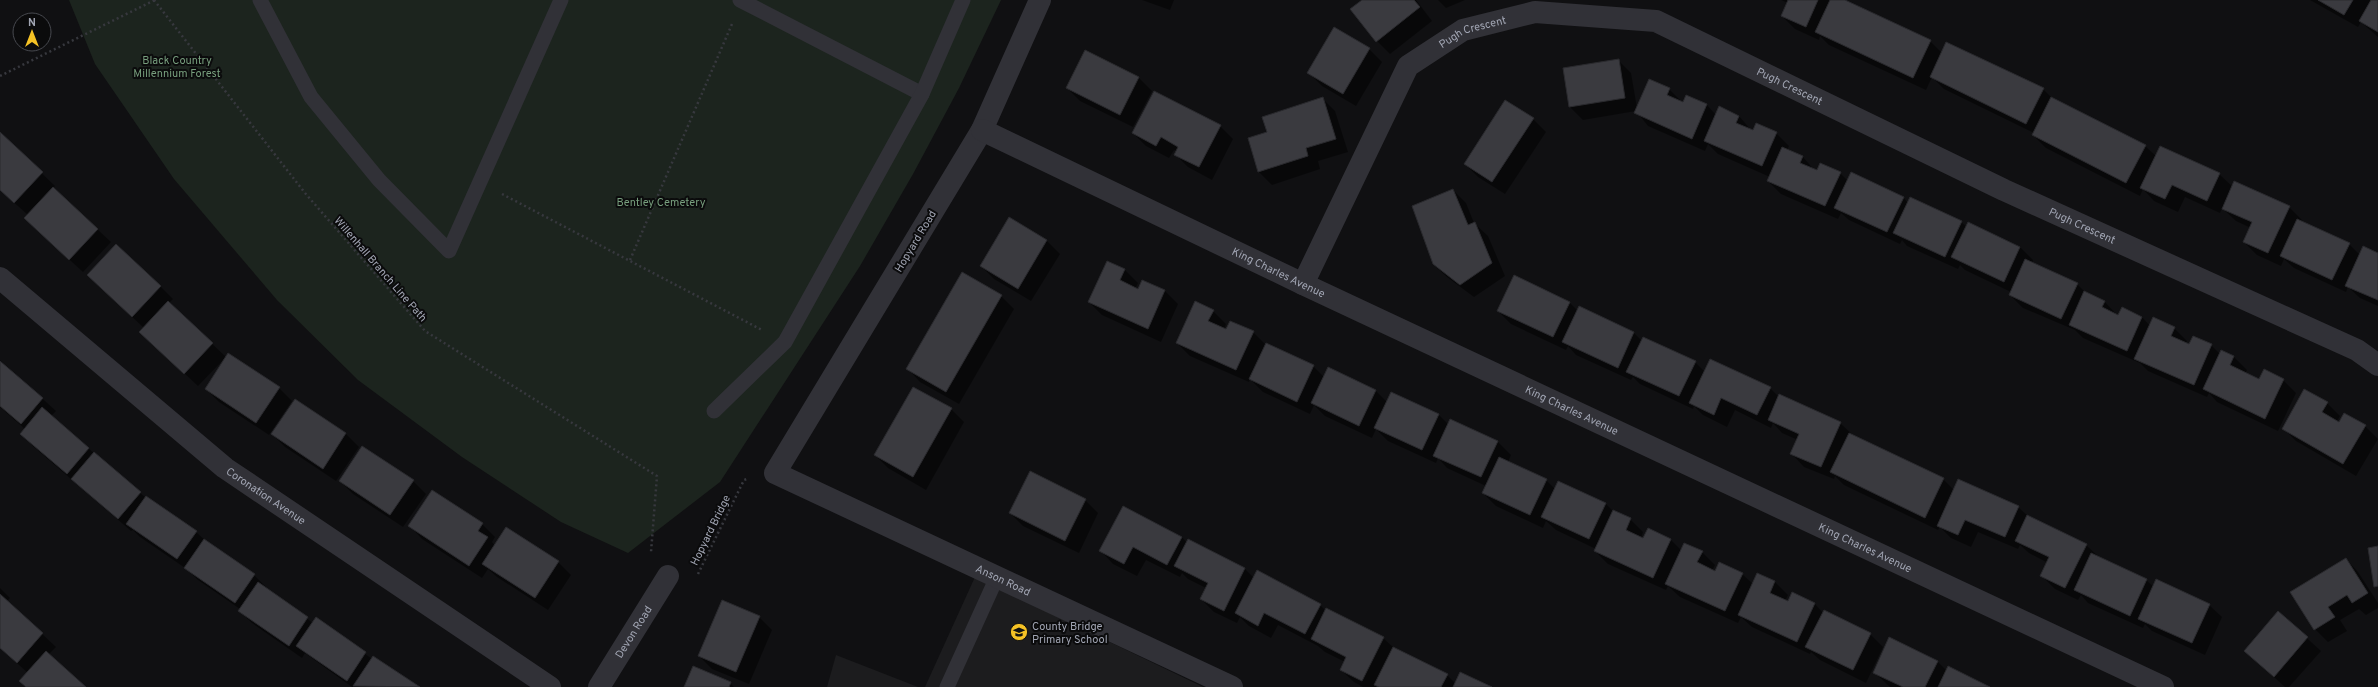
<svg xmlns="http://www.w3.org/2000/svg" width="2378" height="687" font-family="Overpass,sans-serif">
<rect width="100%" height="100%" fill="#101012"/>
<g fill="#1c1c1e">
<path d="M975 577 1203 687H925Z"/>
<path d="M836 655 918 687H827Z"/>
</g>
<path fill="#1c241e" d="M69 0H1001L959 88 913 174 860 266 720 482 628 553 561 522 462 457 358 380 277 300 174 179 95 64Z"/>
<g fill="#0007">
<path d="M1142 0H1174L1170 10Z"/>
<path d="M1363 0H1416L1432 21 1390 54 1377 41Z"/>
<path d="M1438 0H1465L1446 8Z"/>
<path d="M1781 0H1842L1930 41 1942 53 2043 89 2052 98 2145 146 2156 156 2219 174 2233 187 2289 207 2302 220 2301 222 2349 244 2360 255 2378 254V306L2360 298 2348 287 2346 292 2294 268 2284 259 2281 266 2257 255 2244 242 2251 228 2236 221 2222 208 2220 213 2185 197 2178 212 2154 201 2143 189 2140 196 2046 148 2033 135 2034 133 1944 89 1932 77 1926 90 1829 45 1820 36 1819 40 1795 29 1782 16 1788 3Z"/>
<path d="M2310 0H2378V37L2361 22 2358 27Z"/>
<path d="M1369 49 1382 62 1356 106 1322 86 1309 73Z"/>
<path d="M1085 52 1139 78 1152 91 1133 127 1080 101 1067 88Z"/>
<path d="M1618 60 1631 73 1637 108 1669 89 1682 102 1707 105 1716 115 1739 116 1751 130 1776 133 1789 146 1787 150 1803 157 1815 171 1840 173 1848 181 1903 197 1908 203 1910 198 1961 222 1967 227 1968 223 2020 247 2033 260 2032 263 2077 284 2087 294 2104 301 2117 315 2142 317 2150 326 2174 328 2187 341 2186 344 2211 345 2220 354 2222 351 2234 357 2247 370 2245 374 2259 381 2283 380 2296 393 2278 431 2217 402 2209 393 2207 397 2148 371 2140 363 2083 338 2075 330 2023 308 2010 295 2011 292 1965 270 1960 265 1958 269 1907 246 1902 240 1900 244 1849 220 1841 213 1838 219 1781 194 1768 181 1770 177 1718 154 1708 144 1705 151 1648 126 1636 111 1583 120 1570 107Z"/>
<path d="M1322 98 1335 111 1348 152 1318 161 1320 169 1272 185 1259 172 1249 139 1268 132Z"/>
<path d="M1533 119 1546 132 1505 194 1478 177 1465 164Z"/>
<path d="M1220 126 1233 139 1212 180 1188 167 1175 154 1177 151 1174 150 1169 158 1146 146 1133 133Z"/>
<path d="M0 133 55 186 53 188 111 242 83 272 38 231 28 215 0 190Z"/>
<path d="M1453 190 1466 203 1474 223 1488 236 1505 276 1474 297 1447 277 1433 264Z"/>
<path d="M1010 219 1047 241 1060 254 1031 301 994 279 981 266Z"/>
<path d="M1125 270 1138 283 1135 289 1139 290 1142 281 1165 291 1178 304 1161 342 1102 315 1089 302Z"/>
<path d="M963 274 1001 296 1014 309 959 404 920 382 908 369Z"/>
<path d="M160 286 173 299 169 303 226 357 198 386 154 345 144 328 101 288Z"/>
<path d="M1569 302 1578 311 1579 308 1634 333 1642 341 1695 362 1705 372 1770 388 1779 397 1840 423 1854 436 1943 479 1954 490 2018 507 2029 517 2086 545 2100 558 2146 580 2154 587 2209 605 2222 617 2205 655 2152 631 2145 624 2143 628 2088 603 2081 595 2078 600 2055 589 2042 576 2048 563 2029 553 2020 545 2018 549 1978 532 1971 547 1951 538 1940 527 1938 530 1844 485 1835 476 1834 479 1804 467 1792 454 1798 440 1782 433 1773 423 1771 428 1735 410 1727 427 1703 415 1694 406 1693 409 1640 384 1633 377 1631 380 1576 355 1568 346 1566 350 1511 324 1498 311Z"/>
<path d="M1213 311 1226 324 1224 329 1253 332 1266 345 1313 366 1324 377 1375 390 1387 402 1392 393 1439 415 1449 425 1451 421 1498 442 1511 455 1508 462 1546 480 1555 489 1559 482 1606 504 1612 510 1630 519 1643 532 1641 538 1644 539 1648 530 1671 540 1682 551 1702 552 1715 565 1712 571 1742 574 1753 584 1758 575 1775 582 1788 595 1785 601 1788 603 1793 594 1815 604 1823 613 1870 634 1883 647 1866 683 1820 660 1811 652 1810 654 1752 627 1741 617 1738 623 1680 597 1668 586 1666 590 1608 564 1595 551 1596 549 1556 530 1546 521 1543 528 1496 506 1483 493 1486 486 1447 468 1438 458 1436 463 1388 441 1376 429 1372 438 1325 416 1314 405 1310 414 1263 392 1250 379 1249 382 1190 356 1177 343Z"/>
<path d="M0 360 56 411 51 416 146 498 196 532 206 541 254 575 267 588 266 589 313 623 316 618 372 659 374 657 418 687H352L305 653 302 658 252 623 239 610 240 609 198 580 188 570 140 537 133 530 131 531 34 447 21 434 25 429 0 407Z"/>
<path d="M279 388 292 401 269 435 219 402 206 389Z"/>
<path d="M295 401 346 434 359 447 336 481 285 447 272 434Z"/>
<path d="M2327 403 2340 416 2337 421 2365 426 2378 439 2356 476 2296 441 2283 428Z"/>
<path d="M951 409 964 422 926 490 888 468 875 455Z"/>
<path d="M340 481H413L426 494 403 527 353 494Z"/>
<path d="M432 491 482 524 495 537 492 542 495 546 558 562 571 575 548 610 497 577 488 569 482 578 422 539 410 526Z"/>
<path d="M1085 500 1098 513 1079 553 1023 526 1010 513Z"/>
<path d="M1182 537 1187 543 1188 540 1245 569 1254 578 1320 605 1326 611 1383 638 1394 648 1447 675 1456 684 1489 687H1363L1354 682 1341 670 1345 662 1325 652 1318 646 1278 625 1271 638 1249 626 1240 617 1237 623 1214 612 1201 599 1206 588 1188 579 1182 573 1180 577 1146 560 1137 576 1113 564 1101 551Z"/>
<path d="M2346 559 2358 572 2378 603V608L2366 615 2359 609 2340 620 2347 631 2328 642 2315 629Z"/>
<path d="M0 588 10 598 7 601 56 647 48 655 84 687H27L28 673 0 648Z"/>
<path d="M2278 612 2321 651 2289 687H2285L2245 651Z"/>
<path d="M759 617 772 630 749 684 712 669 699 656Z"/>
<path d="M1937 661 1947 671 1988 687H1890L1874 672Z"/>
<path d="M730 683 734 687H685Z"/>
</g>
<g fill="#3a3a3f" stroke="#2a2a2e">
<path d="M1362 0H1414L1420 7 1376 42 1350 9Z"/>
<path d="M1788 0H1818L1806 27 1781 16Z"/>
<path d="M1830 0H1845L1931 40 1913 78 1815 32Z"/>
<path d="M2318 0H2353L2344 15Z"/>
<path d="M2371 0H2378V32L2359 21Z"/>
<path d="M1334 27 1370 48 1343 94 1307 73Z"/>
<path d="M1946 42 2044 88 2026 124 1930 77Z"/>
<path d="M1085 50 1139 77 1120 115 1066 88Z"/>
<path d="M1619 59 1625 98 1569 107 1563 68Z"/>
<path d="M1649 79 1670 88 1667 95 1683 102 1686 95 1707 104 1692 139 1634 113Z"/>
<path d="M1154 91 1221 125 1199 167 1174 155 1178 147 1161 137 1156 146 1132 133Z"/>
<path d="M1323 97 1336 139 1306 148 1308 156 1258 172 1248 138 1267 132 1262 117Z"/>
<path d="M2051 97 2146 145 2126 183 2032 135Z"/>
<path d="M1505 100 1534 118 1492 182 1464 164Z"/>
<path d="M1719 106 1739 116 1736 123 1753 130 1756 123 1777 132 1762 166 1704 141Z"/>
<path d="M0 132 43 172 14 203 0 190Z"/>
<path d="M2160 146 2220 173 2207 201 2172 185 2165 199 2140 188Z"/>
<path d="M1782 147 1803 156 1800 163 1817 170 1820 163 1841 172 1825 206 1767 181Z"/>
<path d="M1851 172 1904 197 1887 232 1834 208Z"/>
<path d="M2234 181 2290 206 2268 253 2243 242 2252 222 2222 209Z"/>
<path d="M53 187 98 229 69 260 24 218Z"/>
<path d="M1453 189 1468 225 1475 222 1492 263 1460 285 1433 264 1412 206Z"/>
<path d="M1910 197 1962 221 1945 257 1893 233Z"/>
<path d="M1009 217 1047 240 1018 289 980 266Z"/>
<path d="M2297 219 2350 243 2332 280 2280 256Z"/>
<path d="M1968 222 2020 247 2004 282 1951 257Z"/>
<path d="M116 244 161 286 132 317 87 275Z"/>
<path d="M2363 246 2378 253V300L2345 286Z"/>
<path d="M2025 259 2078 283 2061 319 2009 295Z"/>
<path d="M1107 261 1125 269 1120 280 1138 289 1142 280 1165 290 1148 329 1088 302Z"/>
<path d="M962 272 1002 295 946 392 906 369Z"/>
<path d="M1514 275 1570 302 1553 337 1497 311Z"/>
<path d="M2084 291 2105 301 2102 307 2118 315 2122 307 2142 317 2127 351 2069 325Z"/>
<path d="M168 301 213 343 184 374 139 332Z"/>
<path d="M1195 301 1214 310 1208 321 1226 329 1230 321 1254 331 1236 370 1176 343Z"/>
<path d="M1579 306 1634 332 1618 368 1562 342Z"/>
<path d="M2153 317 2175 327 2171 336 2189 344 2193 336 2212 344 2194 385 2134 359Z"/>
<path d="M1643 337 1696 361 1679 396 1626 372Z"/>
<path d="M1266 343 1314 365 1297 402 1249 379Z"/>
<path d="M2221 350 2234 356 2230 365 2259 379 2264 369 2284 379 2265 419 2203 389Z"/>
<path d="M228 353 280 387 256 423 205 389Z"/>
<path d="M1710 359 1771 387 1757 415 1721 398 1714 415 1689 403Z"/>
<path d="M0 361 43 398 21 424 0 406Z"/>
<path d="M1328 367 1376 390 1359 426 1311 403Z"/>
<path d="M913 387 952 408 913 477 874 455Z"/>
<path d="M2304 389 2328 402 2322 412 2339 422 2344 413 2366 425 2343 464 2282 429Z"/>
<path d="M1391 392 1439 414 1422 450 1374 428Z"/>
<path d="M1779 394 1841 422 1821 467 1790 454 1799 434 1768 420Z"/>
<path d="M295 399 346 433 323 469 271 434Z"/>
<path d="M42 407 89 448 67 474 20 434Z"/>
<path d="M1450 419 1498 441 1481 477 1433 456Z"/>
<path d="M1849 433 1944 478 1925 518 1830 472Z"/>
<path d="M362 446 414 480 390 515 339 481Z"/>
<path d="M94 452 141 492 118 519 71 479Z"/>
<path d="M1499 457 1547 479 1530 515 1482 493Z"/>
<path d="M1030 471 1086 499 1065 541 1009 513Z"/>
<path d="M1958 479 2019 506 2005 537 1965 520 1958 535 1937 526Z"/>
<path d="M1558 481 1606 503 1589 539 1541 517Z"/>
<path d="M432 490 483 523 478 531 488 537 469 566 408 526Z"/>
<path d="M146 496 197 531 177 559 126 524Z"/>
<path d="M1123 506 1182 537 1167 565 1133 547 1124 564 1099 551Z"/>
<path d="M1613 510 1631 518 1626 530 1643 538 1648 528 1671 539 1653 578 1594 551Z"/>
<path d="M2027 515 2087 544 2065 588 2040 576 2049 557 2015 541Z"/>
<path d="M506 527 559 561 535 598 482 564Z"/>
<path d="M204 539 255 574 235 603 184 568Z"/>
<path d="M1188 539 1245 568 1224 611 1200 599 1208 583 1174 566Z"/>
<path d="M1684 543 1703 551 1697 562 1715 571 1719 562 1743 573 1725 611 1665 584Z"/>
<path d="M2378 546V586L2374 587 2368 548Z"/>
<path d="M2091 553 2147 579 2130 616 2074 590Z"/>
<path d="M2346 558 2368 593 2352 603 2347 595 2328 607 2335 617 2314 630 2290 592Z"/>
<path d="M1257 570 1321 604 1305 634 1264 613 1258 626 1235 613Z"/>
<path d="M1757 573 1775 581 1770 593 1788 601 1792 592 1815 603 1797 642 1738 615Z"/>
<path d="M2156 579 2210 604 2192 643 2138 619Z"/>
<path d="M258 582 308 617 289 646 238 611Z"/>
<path d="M0 594 43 633 17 663 0 648Z"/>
<path d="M722 600 760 616 736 672 698 656Z"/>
<path d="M1326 608 1384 637 1362 681 1340 670 1346 657 1311 639Z"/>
<path d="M1824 610 1871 633 1853 670 1805 647Z"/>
<path d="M2278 611 2308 637 2274 677 2244 651Z"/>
<path d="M316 617 366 652 347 681 296 646Z"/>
<path d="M1889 637 1938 661 1925 687H1903L1873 673Z"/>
<path d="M1393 647 1448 674 1441 687H1379L1374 685Z"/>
<path d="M46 651 86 687H26L19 681Z"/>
<path d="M373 656 420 687 353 686Z"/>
<path d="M693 666 731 682 729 687H684Z"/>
<path d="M1948 666 1990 687H1938Z"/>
<path d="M1460 672 1492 687H1453Z"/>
</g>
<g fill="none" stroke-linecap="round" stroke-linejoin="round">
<g stroke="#37383e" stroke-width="2.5" stroke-dasharray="2 3" stroke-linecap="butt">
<path d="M154 0 305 193 425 331 657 476 651 552"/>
<path d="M0 76 155 0"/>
<path d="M502 194 762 330"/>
<path d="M630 260 732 24"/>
<path d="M698 574 744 480 747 479"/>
</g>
<g stroke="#313137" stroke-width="15">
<path d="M260 0 311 97 379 180 449 251 561 0"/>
<path d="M740 0 922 94"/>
<path d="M714 411 785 342 922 94 963 0"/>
<path d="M947 687 997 577"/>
</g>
<g stroke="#313137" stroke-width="22">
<path id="s1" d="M1040 0 982 130 775 473 1232 687"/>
<path id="s2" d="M982 130 1303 284 2163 687"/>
<path id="s3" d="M0 278 225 468 550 687"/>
<path id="s4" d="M1303 284 1408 66 1463 30 1535 12 1656 21 2004 190 2357 350 2378 365"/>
<path id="s5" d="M599 687 668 576"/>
</g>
</g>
<defs>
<symbol id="school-disc" viewBox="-11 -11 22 22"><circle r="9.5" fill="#f5c225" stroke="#0b0b0c"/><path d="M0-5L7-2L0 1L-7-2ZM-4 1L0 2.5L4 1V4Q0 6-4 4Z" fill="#111"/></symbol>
</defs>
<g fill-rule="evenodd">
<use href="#school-disc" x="1009" y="622" width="20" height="20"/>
</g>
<g text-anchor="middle" stroke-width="4" stroke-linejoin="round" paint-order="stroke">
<g font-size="11" fill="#a1a5b3" stroke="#0b0b0c">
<text dy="4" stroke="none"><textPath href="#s4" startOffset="316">Pugh Crescent</textPath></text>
<text dy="4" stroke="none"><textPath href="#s4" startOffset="652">Pugh Crescent</textPath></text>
<text dy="4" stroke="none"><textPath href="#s4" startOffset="976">Pugh Crescent</textPath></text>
<text transform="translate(915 241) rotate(-59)" y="4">Hopyard Road</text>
<text transform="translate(381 269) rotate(49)" y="4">Willenhall Branch Line Path</text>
<text dy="4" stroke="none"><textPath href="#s2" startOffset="329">King Charles Avenue</textPath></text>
<text dy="4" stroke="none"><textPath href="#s2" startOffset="653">King Charles Avenue</textPath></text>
<text dy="4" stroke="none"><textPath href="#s3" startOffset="344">Coronation Avenue</textPath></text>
<text transform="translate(710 530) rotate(-64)" y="4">Hopyard Bridge</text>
<text dy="4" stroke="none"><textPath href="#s2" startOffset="977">King Charles Avenue</textPath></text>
<text dy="4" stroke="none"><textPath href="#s1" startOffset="795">Anson Road</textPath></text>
<text dy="4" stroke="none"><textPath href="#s5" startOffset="65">Devon Road</textPath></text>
</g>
<g font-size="11" fill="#779e7d" stroke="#0b0b0c">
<text x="177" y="64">Black Country<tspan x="177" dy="13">Millennium Forest</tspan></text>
<text x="661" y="206">Bentley Cemetery</text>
</g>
<g font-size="11" fill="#a1a5b3" stroke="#0b0b0c" text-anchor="start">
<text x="1032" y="630">County Bridge<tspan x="1032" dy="13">Primary School</tspan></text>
</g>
</g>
<g transform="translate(32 32)"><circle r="19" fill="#0b0b0c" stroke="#47494f"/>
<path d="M0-3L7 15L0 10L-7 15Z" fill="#f5c225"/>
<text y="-6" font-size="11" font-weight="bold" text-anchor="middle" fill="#a1a5b3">N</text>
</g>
</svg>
